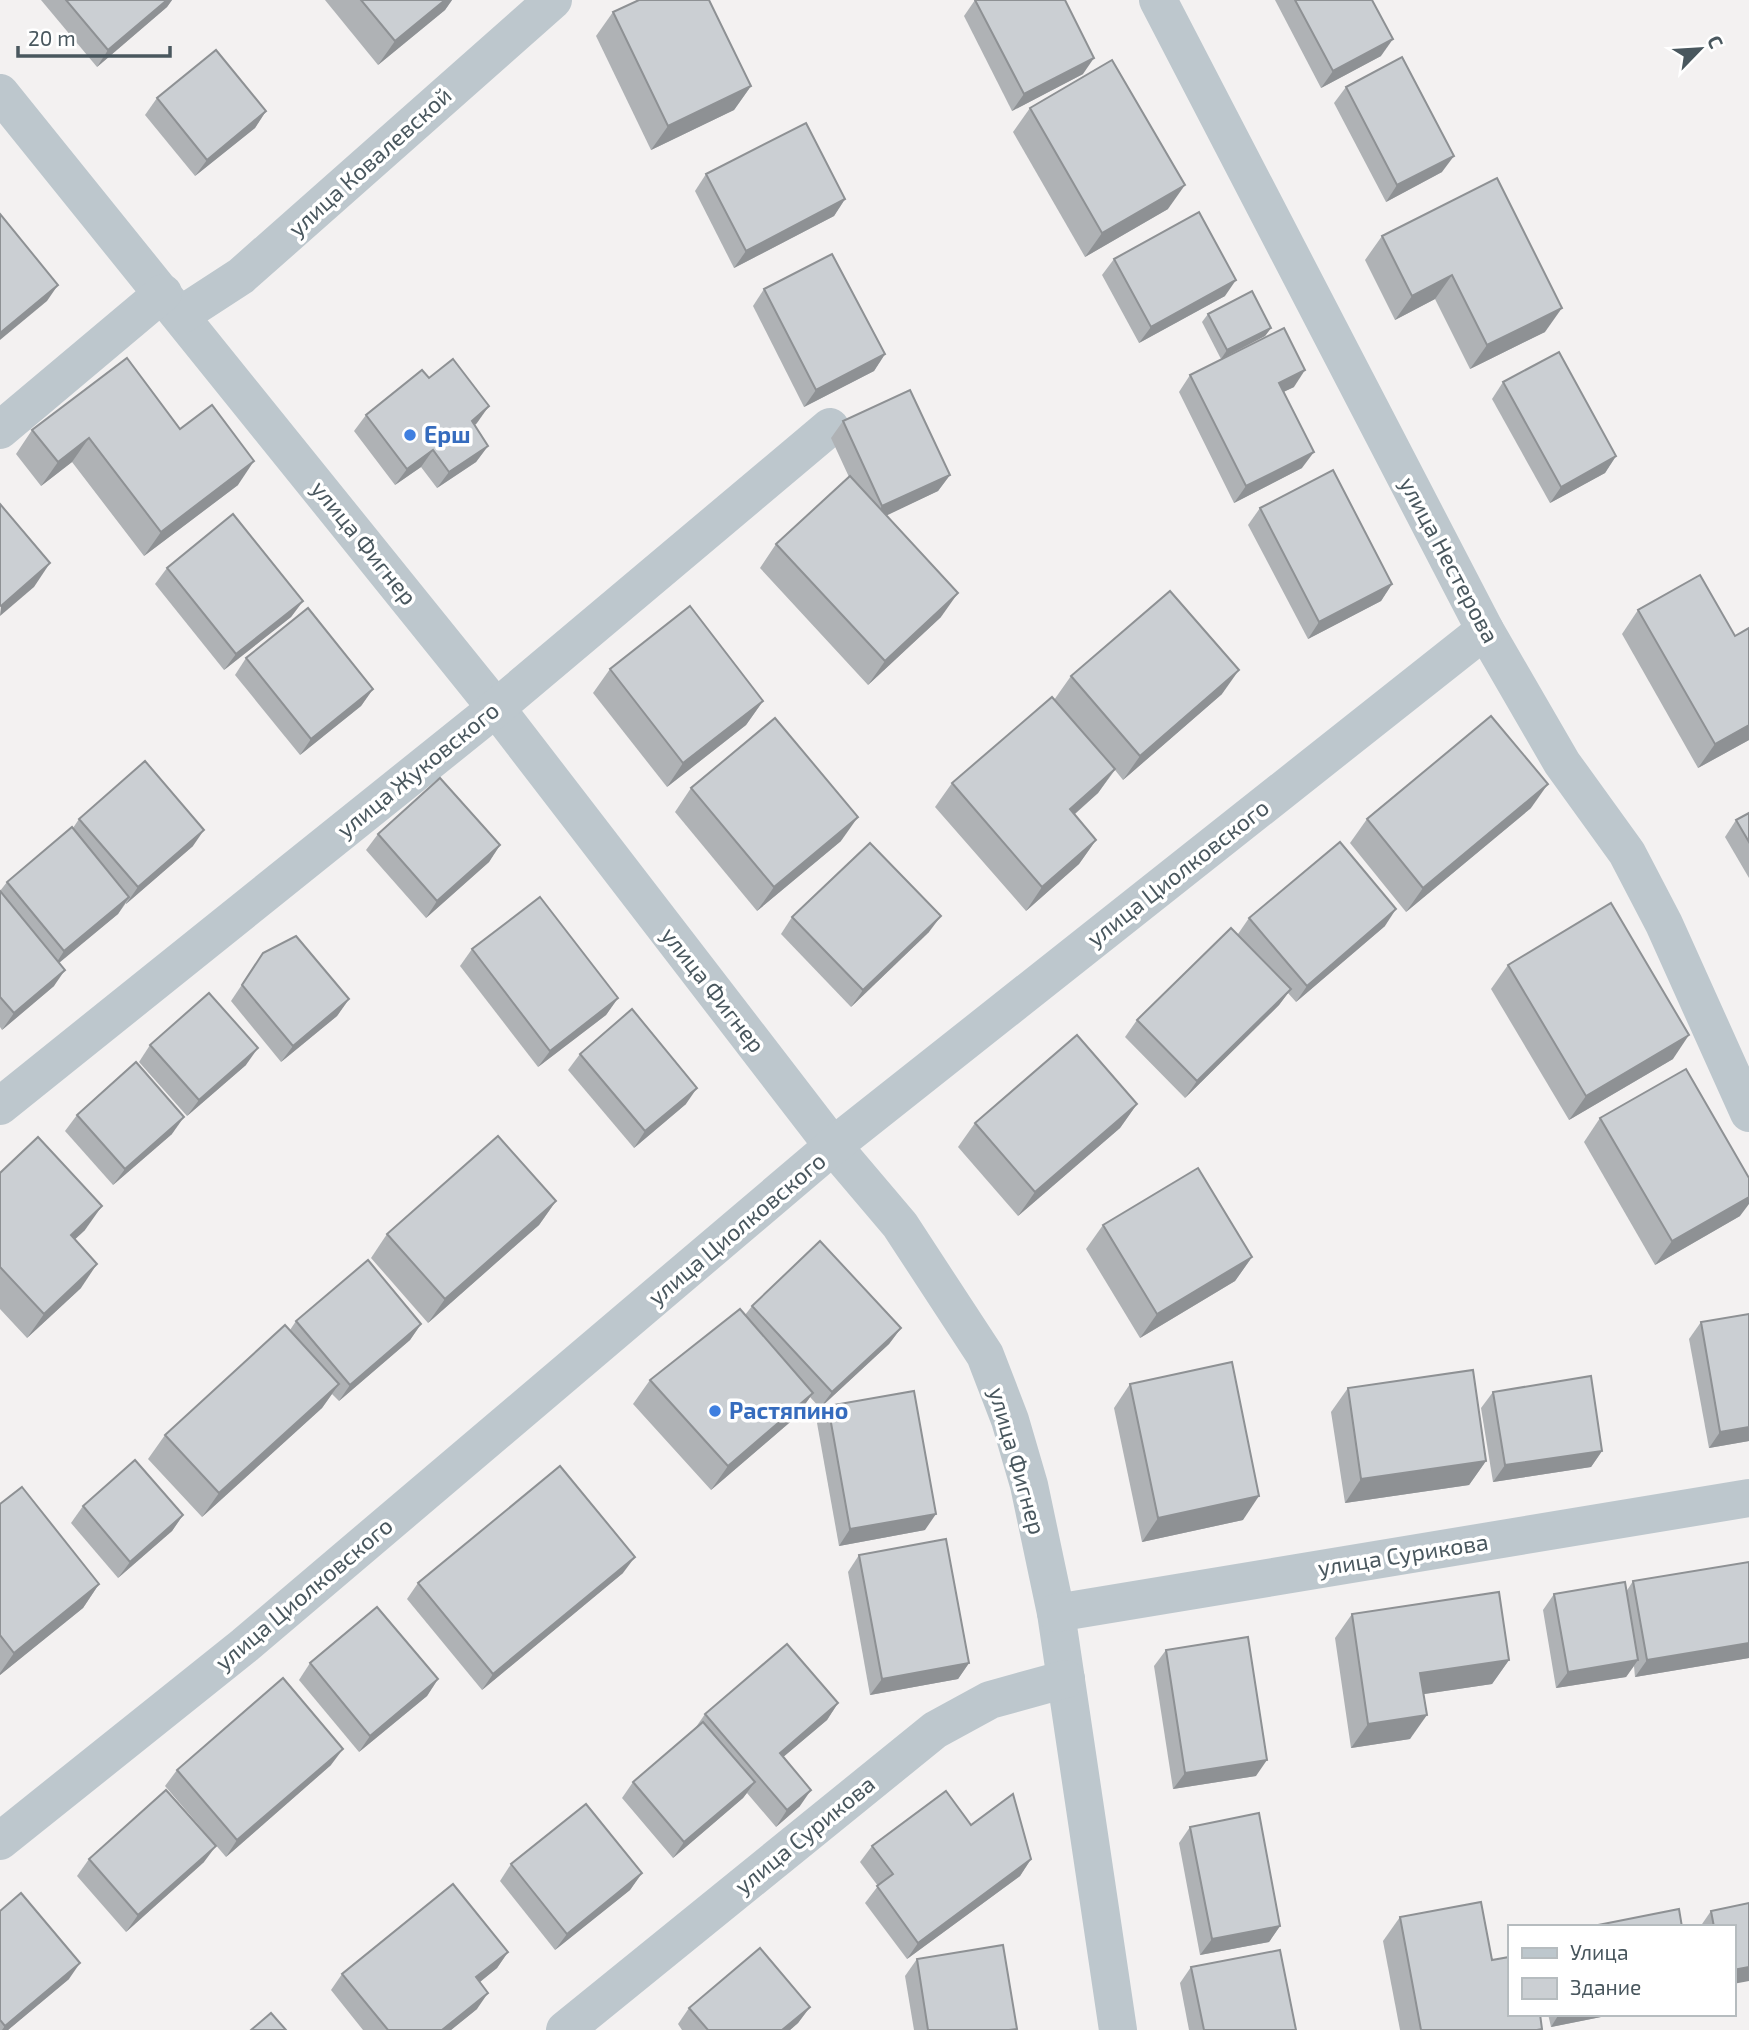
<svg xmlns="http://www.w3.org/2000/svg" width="1749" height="2030" font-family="'Exo 2',sans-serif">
<rect width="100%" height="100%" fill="#f3f1f1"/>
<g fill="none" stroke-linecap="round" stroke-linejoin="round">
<g stroke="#bdc7cd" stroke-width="38">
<path d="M1158 0 1485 630 1562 763 1627 853 1664 924 1749 1113"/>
<path d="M0 93 496 708 833 1146 900 1225 985 1355 1010 1420 1029 1485 1056 1613 1118 2030"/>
<path d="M181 315 241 276 553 0"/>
<path d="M0 430 163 293"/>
<path d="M0 1106 496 708 830 427"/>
<path d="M1056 1613 1749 1498"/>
<path d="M0 1841 245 1645 833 1146 1485 630"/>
<path d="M565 2030 935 1730 990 1700 1066 1679"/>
</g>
</g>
<g fill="#afb2b5">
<path d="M41 0H172L167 7 97 67Z"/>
<path d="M325 0H452L445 10 378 65Z"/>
<path d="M975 0 1083 74 1012 111 964 16Z"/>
<path d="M1275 0H1372L1381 56 1321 88Z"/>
<path d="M613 12 751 86 734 110 651 150 596 36Z"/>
<path d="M1346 87 1442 172 1386 202 1334 103Z"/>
<path d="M157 98 266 111 255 128 195 176 145 115Z"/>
<path d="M1030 108 1168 209 1085 257 1013 132Z"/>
<path d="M706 174 845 199 834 216 734 268 695 191Z"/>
<path d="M1497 178 1545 332 1470 369 1435 299 1395 320 1365 260 1382 236Z"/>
<path d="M1114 259 1225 296 1139 343 1102 275Z"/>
<path d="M764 289 885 354 874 371 804 407 753 306Z"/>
<path d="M1208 314 1271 328 1265 336 1221 359 1202 322Z"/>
<path d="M1190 375 1294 387 1283 392 1302 468 1234 503 1179 392Z"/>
<path d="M429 378 477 423 474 425 488 446 476 462 437 488 421 467 395 485 354 431 366 415Z"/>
<path d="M1503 382 1616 456 1605 473 1550 503 1492 399Z"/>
<path d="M843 421 950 475 938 491 886 515 941 617 868 685 760 568 776 544 849 477 831 438Z"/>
<path d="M180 429 238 485 144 556 72 462 41 486 16 454 32 430Z"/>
<path d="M1260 508 1392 584 1381 601 1308 639 1248 525Z"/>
<path d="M167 568 303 601 291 617 224 670 155 584Z"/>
<path d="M1638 610 1735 636 1749 740 1698 768 1622 634Z"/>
<path d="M246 658 373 689 361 706 300 755 235 675Z"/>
<path d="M610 669 763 701 746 725 667 787 593 693Z"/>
<path d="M1071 676 1222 694 1123 780 1115 770 1098 793 1074 815 1096 840 1079 864 1026 911 935 807 952 783 1054 700Z"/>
<path d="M691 788 841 841 757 911 675 812Z"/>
<path d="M1531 808 1406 912 1350 843 1367 819Z"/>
<path d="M1749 813V878L1725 837 1736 820Z"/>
<path d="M79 819 193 846 126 904V903L118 914 59 962 54 986 2 1030 0 1027V891L7 882 73 828Z"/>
<path d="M378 834 500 845 489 862 426 918 366 850Z"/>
<path d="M792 917 929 932 851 1007 781 934Z"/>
<path d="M1249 918 1385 926 1296 1002 1288 993 1279 1005 1185 1098 1125 1037 1137 1020 1238 934Z"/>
<path d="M472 949 618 998 606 1015 538 1067 460 966Z"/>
<path d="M263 953 349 999 337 1016 281 1062 231 1001Z"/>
<path d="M1508 965 1673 1059 1569 1120 1491 989Z"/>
<path d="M150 1045 246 1065 187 1116 139 1062Z"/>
<path d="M580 1054 686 1104 634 1148 568 1070Z"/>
<path d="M1137 1104 1120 1128 1018 1216 958 1147 975 1123Z"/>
<path d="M77 1115 172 1134 113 1185 65 1131Z"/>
<path d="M1600 1118 1740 1216 1655 1265 1584 1142Z"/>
<path d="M0 1173 85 1230 75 1239 81 1288 27 1338 0 1309Z"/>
<path d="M556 1201 539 1225 428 1323 371 1258 387 1234Z"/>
<path d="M1103 1225 1252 1257 1235 1281 1140 1338 1086 1249Z"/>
<path d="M752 1306 901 1328 889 1344 820 1408 810 1397 796 1417 711 1490 633 1404 650 1380 745 1315Z"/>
<path d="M1749 1314V1441L1709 1448 1689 1339 1701 1322Z"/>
<path d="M296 1321 421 1324 410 1340 339 1401 332 1394 322 1408 202 1517 148 1459 165 1435 290 1330Z"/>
<path d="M1130 1384 1243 1520 1142 1542 1114 1408Z"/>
<path d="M1348 1388 1486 1461 1469 1485 1345 1503 1331 1412Z"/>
<path d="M1493 1392 1602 1451 1591 1467 1493 1482 1481 1408Z"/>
<path d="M828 1406 925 1530 839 1546 817 1423Z"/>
<path d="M0 1504 99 1584 83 1608 0 1675Z"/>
<path d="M83 1506 183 1515 172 1531 118 1578 71 1523Z"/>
<path d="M859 1555 969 1663 958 1679 870 1695 848 1572Z"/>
<path d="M1749 1562V1658L1635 1677 1634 1666 1626 1677 1556 1688 1543 1610 1554 1594 1626 1592 1633 1581Z"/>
<path d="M623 1573 482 1690 407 1599 418 1583Z"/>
<path d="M1352 1614 1509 1660 1492 1684 1424 1694 1410 1739 1351 1748 1335 1638Z"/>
<path d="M1166 1650 1256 1776 1173 1789 1154 1666Z"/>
<path d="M310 1663 438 1679 427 1696 359 1752 299 1680Z"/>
<path d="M838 1703 827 1720 783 1757 800 1806 776 1827 747 1793 743 1798 673 1858 622 1798 633 1782 694 1730 705 1714Z"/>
<path d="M331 1765 226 1857 165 1786 177 1770Z"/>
<path d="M971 1825 1031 1859 1020 1876 907 1959 865 1903 878 1886 860 1862 872 1846Z"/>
<path d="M1190 1827 1280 1926 1269 1942 1200 1955 1179 1843Z"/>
<path d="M89 1859 204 1862 126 1932 77 1876Z"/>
<path d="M511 1864 642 1873 630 1890 555 1950 500 1881Z"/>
<path d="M0 1911 69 1979 8 2030H0Z"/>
<path d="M1711 1911 1733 1927H1700Z"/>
<path d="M1400 1917 1492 1960 1542 2030H1400L1383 1941Z"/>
<path d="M508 1952 497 1968 480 1982 477 2009 451 2030H363L331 1990 342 1974Z"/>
<path d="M917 1959 1017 2029 1016 2030H914L905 1976Z"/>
<path d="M1191 1967 1296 2030H1189L1180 1983Z"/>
<path d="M810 2007 798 2023 790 2030H682L678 2024 689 2008Z"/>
<path d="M1548 2014H1616L1551 2027Z"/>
</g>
<g fill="#8e9194">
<path d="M167 0H172L167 7 97 67 108 50Z"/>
<path d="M445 0H452L445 10 378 65 395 41Z"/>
<path d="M1393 39 1381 56 1321 88 1333 71Z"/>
<path d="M1094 58 1083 74 1012 111 1024 94Z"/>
<path d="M751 86 734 110 651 150 668 126Z"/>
<path d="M266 111 255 128 195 176 207 160Z"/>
<path d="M1454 156 1442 172 1386 202 1397 185Z"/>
<path d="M1185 185 1168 209 1085 257 1102 233Z"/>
<path d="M845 199 834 216 734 268 746 251Z"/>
<path d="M1452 275 1435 299 1395 320 1412 296Z"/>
<path d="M1236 280 1225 296 1139 343 1151 327Z"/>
<path d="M58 285 47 301 0 340V333Z"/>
<path d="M1562 308 1545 332 1470 369 1487 345Z"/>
<path d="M1271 328 1265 336 1221 359 1227 350Z"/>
<path d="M885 354 874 371 804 407 816 390Z"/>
<path d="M1305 370 1294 387 1267 400 1279 383Z"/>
<path d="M489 406 477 423 460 438 472 421Z"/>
<path d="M89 438 72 462 41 486 58 462Z"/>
<path d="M488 446 476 462 437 488 449 472Z"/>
<path d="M433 450 421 467 395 485 407 469Z"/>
<path d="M1314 452 1302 468 1234 503 1246 486Z"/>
<path d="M1616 456 1605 473 1550 503 1561 487Z"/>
<path d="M254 461 238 485 144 556 161 532Z"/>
<path d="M950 475 938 491 871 523 882 506Z"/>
<path d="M50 563 34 587 0 616 1 606Z"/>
<path d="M1392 584 1381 601 1308 639 1319 622Z"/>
<path d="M958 593 941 617 868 685 885 661Z"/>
<path d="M303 601 291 617 224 670 236 654Z"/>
<path d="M1239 670 1222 694 1123 780 1140 756Z"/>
<path d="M373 689 361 706 300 755 311 739Z"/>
<path d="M763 701 746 725 667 787 683 763Z"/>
<path d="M1749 725V740L1698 768 1715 744Z"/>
<path d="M1115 769 1098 793 1053 833 1070 809Z"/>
<path d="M1548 784 1531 808 1406 912 1423 888Z"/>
<path d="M858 817 841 841 757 911 774 887Z"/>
<path d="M204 830 193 846 126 904 138 887Z"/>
<path d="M1096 840 1079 864 1026 911 1042 887Z"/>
<path d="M500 845 489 862 426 918 437 901Z"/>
<path d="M129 897 118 914 53 968 64 951Z"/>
<path d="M1396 909 1385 926 1296 1002 1307 986Z"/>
<path d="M941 916 929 932 851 1007 863 990Z"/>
<path d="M65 970 54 986 2 1030 14 1013Z"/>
<path d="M1291 989 1279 1005 1185 1098 1197 1081Z"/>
<path d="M618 998 606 1015 538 1067 550 1051Z"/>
<path d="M349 999 337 1016 281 1062 293 1046Z"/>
<path d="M1689 1035 1673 1059 1569 1120 1586 1096Z"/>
<path d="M258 1048 246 1065 187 1116 199 1100Z"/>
<path d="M697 1088 686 1104 634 1148 645 1131Z"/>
<path d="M1137 1104 1120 1128 1018 1216 1035 1192Z"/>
<path d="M184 1117 172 1134 113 1185 125 1169Z"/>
<path d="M1749 1197V1204L1740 1216 1655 1265 1672 1241Z"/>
<path d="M556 1201 539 1225 428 1323 445 1299Z"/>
<path d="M102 1206 85 1230 54 1259 71 1235Z"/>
<path d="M1252 1257 1235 1281 1140 1338 1157 1314Z"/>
<path d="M97 1264 81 1288 27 1338 44 1314Z"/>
<path d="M421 1324 410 1340 339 1401 350 1385Z"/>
<path d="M901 1328 889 1344 820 1408 832 1392Z"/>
<path d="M339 1384 322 1408 202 1517 219 1493Z"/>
<path d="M813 1393 796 1417 711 1490 728 1466Z"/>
<path d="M1749 1427V1441L1709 1448 1720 1432Z"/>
<path d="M1602 1451 1591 1467 1493 1482 1505 1465Z"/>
<path d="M1486 1461 1469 1485 1345 1503 1361 1479Z"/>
<path d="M1259 1496 1243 1520 1142 1542 1158 1518Z"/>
<path d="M936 1514 925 1530 839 1546 850 1529Z"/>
<path d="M183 1515 172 1531 118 1578 130 1562Z"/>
<path d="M635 1557 623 1573 482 1690 493 1674Z"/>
<path d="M99 1584 83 1608 0 1675V1673L14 1653Z"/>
<path d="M1749 1643V1658L1635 1677 1647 1660Z"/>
<path d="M1509 1660 1492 1684 1404 1697 1420 1673Z"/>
<path d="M1638 1660 1626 1677 1556 1688 1568 1672Z"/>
<path d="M969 1663 958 1679 870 1695 882 1679Z"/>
<path d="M438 1679 427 1696 359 1752 370 1736Z"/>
<path d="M838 1703 827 1720 769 1769 780 1753Z"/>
<path d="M1427 1715 1410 1739 1351 1748 1368 1724Z"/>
<path d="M343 1749 331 1765 226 1857 237 1840Z"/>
<path d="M1267 1760 1256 1776 1173 1789 1185 1773Z"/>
<path d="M755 1782 743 1798 673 1858 684 1842Z"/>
<path d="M811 1790 800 1806 776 1827 787 1810Z"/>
<path d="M216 1846 204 1862 126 1932 138 1915Z"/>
<path d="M1031 1859 1020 1876 907 1959 918 1943Z"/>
<path d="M642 1873 630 1890 555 1950 567 1934Z"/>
<path d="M1280 1926 1269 1942 1200 1955 1212 1939Z"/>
<path d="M508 1952 497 1968 465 1994 476 1977Z"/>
<path d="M80 1963 69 1979 8 2030H2L5 2026Z"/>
<path d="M1749 1967V1981L1733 1984V1970Z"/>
<path d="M488 1993 477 2009 451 2030H442Z"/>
<path d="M810 2007 798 2023 790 2030H782Z"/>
<path d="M1559 2014H1616L1551 2027Z"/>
</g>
<g fill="#cbcfd3" stroke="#8e9194" stroke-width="2">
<path d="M66 0H167L108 50Z"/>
<path d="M361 0H445L395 41Z"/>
<path d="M639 0H709L751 86 668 126 613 12Z"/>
<path d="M975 0H1065L1094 58 1024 94Z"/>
<path d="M1295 0H1372L1393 39 1333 71Z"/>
<path d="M216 50 266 111 207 160 157 98Z"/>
<path d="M1402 57 1454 156 1397 185 1346 87Z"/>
<path d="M1112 60 1185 185 1102 233 1030 108Z"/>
<path d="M806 123 845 199 746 251 706 174Z"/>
<path d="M1497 178 1562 308 1487 345 1452 275 1412 296 1382 236Z"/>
<path d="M1199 212 1236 280 1151 327 1114 259Z"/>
<path d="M0 214 58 285 0 333Z"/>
<path d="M832 254 885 354 816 390 764 289Z"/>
<path d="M1252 291 1271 328 1227 350 1208 314Z"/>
<path d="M1284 328 1305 370 1279 383 1314 452 1246 486 1190 375Z"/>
<path d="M1559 352 1616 456 1561 487 1503 382Z"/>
<path d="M127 358 180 429 212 405 254 461 161 532 89 438 58 462 32 430Z"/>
<path d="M453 359 489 406 472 421 488 446 449 472 433 450 407 469 366 415 422 370 429 378Z"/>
<path d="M910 390 950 475 882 506 843 421Z"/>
<path d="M1333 470 1392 584 1319 622 1260 508Z"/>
<path d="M850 476 958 593 885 661 776 544Z"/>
<path d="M0 504 50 563 1 606 0 605Z"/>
<path d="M233 514 303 601 236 654 167 568Z"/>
<path d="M1700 575 1735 636 1749 628V725L1715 744 1638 610Z"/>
<path d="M1170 591 1239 670 1140 756 1071 676Z"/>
<path d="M690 606 763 701 683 763 610 669Z"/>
<path d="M308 608 373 689 311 739 246 658Z"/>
<path d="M1052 697 1115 769 1070 809 1096 840 1042 887 952 783Z"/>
<path d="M1491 716 1548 784 1423 888 1367 819Z"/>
<path d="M775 718 858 817 774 887 691 788Z"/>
<path d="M145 761 204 830 138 887 79 819Z"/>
<path d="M440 778 500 845 437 901 378 834Z"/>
<path d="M1749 813V842L1736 820Z"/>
<path d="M72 827 129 897 64 951 7 882Z"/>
<path d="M1340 842 1396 909 1307 986 1249 918Z"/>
<path d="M870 843 941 916 863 990 792 917Z"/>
<path d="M0 891 65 970 14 1013 0 997Z"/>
<path d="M540 897 618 998 550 1051 472 949Z"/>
<path d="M1611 903 1689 1035 1586 1096 1508 965Z"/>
<path d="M1231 928 1291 989 1197 1081 1137 1020Z"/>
<path d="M296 936 349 999 293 1046 242 985 263 953Z"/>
<path d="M209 993 258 1048 199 1100 150 1045Z"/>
<path d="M632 1009 697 1088 645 1131 580 1054Z"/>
<path d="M1077 1035 1137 1104 1035 1192 975 1123Z"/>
<path d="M136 1062 184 1117 125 1169 77 1115Z"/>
<path d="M1686 1069 1749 1178V1197L1672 1241 1600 1118Z"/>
<path d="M498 1136 556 1201 445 1299 387 1234Z"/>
<path d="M38 1137 102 1206 71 1235 97 1264 44 1314 0 1267V1173Z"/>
<path d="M1198 1168 1252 1257 1157 1314 1103 1225Z"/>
<path d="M820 1241 901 1328 832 1392 752 1306Z"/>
<path d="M368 1260 421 1324 350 1385 296 1321Z"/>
<path d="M740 1309 813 1393 728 1466 650 1380Z"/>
<path d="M1749 1314V1427L1720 1432 1701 1322Z"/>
<path d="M285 1325 339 1384 219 1493 165 1435Z"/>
<path d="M1232 1362 1259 1496 1158 1518 1130 1384Z"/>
<path d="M1473 1370 1486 1461 1361 1479 1348 1388Z"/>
<path d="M1591 1376 1602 1451 1505 1465 1493 1392Z"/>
<path d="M914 1391 936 1514 850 1529 828 1406Z"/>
<path d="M135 1460 183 1515 130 1562 83 1506Z"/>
<path d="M560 1466 635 1557 493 1674 418 1583Z"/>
<path d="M22 1487 99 1584 14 1653 0 1635V1504Z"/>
<path d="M946 1539 969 1663 882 1679 859 1555Z"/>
<path d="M1749 1562V1643L1647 1660 1633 1581Z"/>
<path d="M1625 1582 1638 1660 1568 1672 1554 1594Z"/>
<path d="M1499 1592 1509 1660 1420 1673 1427 1715 1368 1724 1352 1614Z"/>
<path d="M377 1607 438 1679 370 1736 310 1663Z"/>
<path d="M1248 1637 1267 1760 1185 1773 1166 1650Z"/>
<path d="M787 1644 838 1703 780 1753 811 1790 787 1810 705 1714Z"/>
<path d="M283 1678 343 1749 237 1840 177 1770Z"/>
<path d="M703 1722 755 1782 684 1842 633 1782Z"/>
<path d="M166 1790 216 1846 138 1915 89 1859Z"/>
<path d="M946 1791 971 1825 1013 1794 1031 1859 918 1943 877 1886 893 1874 872 1846Z"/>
<path d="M586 1804 642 1873 567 1934 511 1864Z"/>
<path d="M1259 1813 1280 1926 1212 1939 1190 1827Z"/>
<path d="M453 1884 508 1952 476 1977 488 1993 442 2030H388L342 1974Z"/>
<path d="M21 1893 80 1963 5 2026 0 2020V1911Z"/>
<path d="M1481 1902 1492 1960 1509 1957V2014H1540L1542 2029 1537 2030H1421L1400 1917Z"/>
<path d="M1749 1903V1967L1733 1970V1927H1714L1711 1911Z"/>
<path d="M1679 1909 1682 1927H1588Z"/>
<path d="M1003 1945 1017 2029 1009 2030H928L917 1959Z"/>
<path d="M760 1948 810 2007 782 2030H708L689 2008Z"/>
<path d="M1280 1950 1296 2030H1204L1191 1967Z"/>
<path d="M271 2013 286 2030H251Z"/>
</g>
<g fill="#3f7fe0" stroke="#fff" stroke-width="2.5">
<circle cx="410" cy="435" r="7"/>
<circle cx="715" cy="1411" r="7"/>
</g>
<g text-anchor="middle" stroke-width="7" stroke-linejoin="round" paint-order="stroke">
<g font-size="23" fill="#49575e" stroke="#fff">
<text transform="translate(370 162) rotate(-42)" y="8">улица Ковалевской</text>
<text transform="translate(364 543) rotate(51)" y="8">улица Фигнер</text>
<text transform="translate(1449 560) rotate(62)" y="8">улица Нестерова</text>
<text transform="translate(418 770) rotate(-39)" y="8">улица Жуковского</text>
<text transform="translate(1178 873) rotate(-38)" y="8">улица Циолковского</text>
<text transform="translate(713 990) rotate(52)" y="8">улица Фигнер</text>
<text transform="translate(737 1229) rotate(-40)" y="8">улица Циолковского</text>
<text transform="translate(1017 1461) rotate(74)" y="8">улица Фигнер</text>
<text transform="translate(1403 1555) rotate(-9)" y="8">улица Сурикова</text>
<text transform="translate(304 1594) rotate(-40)" y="8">улица Циолковского</text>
<text transform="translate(805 1835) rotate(-39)" y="8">улица Сурикова</text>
</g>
<g font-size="23" font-weight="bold" fill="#366cbe" stroke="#fff" text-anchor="start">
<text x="424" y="443">Ерш</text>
<text x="729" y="1419">Растяпино</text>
</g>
</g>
<rect x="1508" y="1925" width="228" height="91" fill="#ffffff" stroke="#b6bcbf" stroke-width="2"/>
<rect x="1522" y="1948" width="35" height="10" fill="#bdc7cd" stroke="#b6bcbf" stroke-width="2"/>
<text x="1570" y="1960" font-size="21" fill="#49575e">Улица</text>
<rect x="1522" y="1978" width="35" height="21" fill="#cbcfd3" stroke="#b6bcbf" stroke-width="2"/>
<text x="1570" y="1995" font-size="21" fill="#49575e">Здание</text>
<g transform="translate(1700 49) rotate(65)" stroke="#ffffff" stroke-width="5" paint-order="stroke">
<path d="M0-5L12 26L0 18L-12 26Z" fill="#49575e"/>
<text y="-10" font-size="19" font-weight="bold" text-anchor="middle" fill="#49575e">С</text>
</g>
<path d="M18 46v10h152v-10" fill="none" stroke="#49575e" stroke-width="3.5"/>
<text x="28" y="46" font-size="21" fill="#49575e" stroke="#ffffff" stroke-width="5" paint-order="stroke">20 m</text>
</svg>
